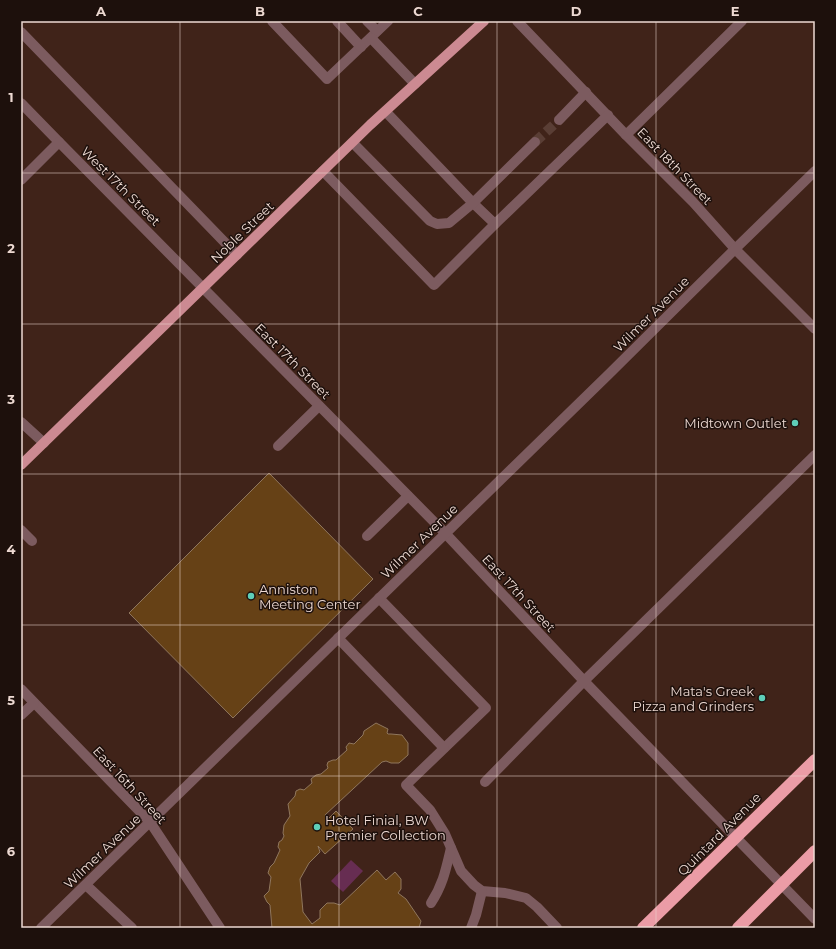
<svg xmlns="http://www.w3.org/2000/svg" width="836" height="949" font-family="Montserrat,sans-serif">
<rect width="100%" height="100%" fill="#402319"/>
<path fill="#672d52" d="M351 860 363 871 343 892 331 881Z"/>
<g fill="#664116" stroke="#8f765d">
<path d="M269 473 373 579 233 718 129 613Z"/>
<path d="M376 723 388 729 387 733 388 734H391L402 735 408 743V755L399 763H391L386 761 382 762 325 815 328 819 336 811 353 829 325 854 318 846 320 852 309 863 300 879 303 912 312 924 320 918V910L327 903H334L340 905 377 870 386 880 395 872 401 879V889L398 893 406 899 421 921 419 928H272L270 905 267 902 264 896 269 891 271 877 268 873 270 867 274 863 280 850 278 847 279 842 282 840 284 836 283 833 284 825 290 816 288 804 295 796 296 791 300 789 304 790 312 783 311 779 316 775 321 774 328 768 327 765 328 762 333 760H336L347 750 346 747 349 743 354 744 363 735 364 731Z"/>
</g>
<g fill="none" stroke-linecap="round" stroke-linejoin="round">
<path stroke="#5a3e35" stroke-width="10" stroke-dasharray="10 5" stroke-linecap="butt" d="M535 142 559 120"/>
<g stroke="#7c5b5f" stroke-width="10">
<path d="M272 21 327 79 388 21"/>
<path d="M337 21 361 47"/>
<path d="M367 21 377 31"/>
<path d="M517 21 626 135 693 202 735 249 815 329"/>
<path d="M21 32 237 255"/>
<path d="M371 38 415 84"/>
<path d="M21 103 59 142 445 533 584 681 815 919"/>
<path d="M386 112 473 203 495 224 608 115"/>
<path d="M559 120 586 92"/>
<path d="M626 135 742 21"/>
<path d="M353 143 430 221 437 224 449 223 473 203 535 142"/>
<path d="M323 171 434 285 495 224"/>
<path d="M21 180 59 142"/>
<path d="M21 422 44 443"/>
<path d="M278 446 319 406"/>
<path d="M21 530 32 541"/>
<path d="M367 536 408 496"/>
<path d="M379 598 486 708 406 785 430 810 445 834 461 871 474 885 482 891 505 893 526 898 537 907 557 928"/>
<path d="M338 638 444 748"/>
<path d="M21 689 150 822 220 928"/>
<path d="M21 715 34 703"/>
<path d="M485 782 584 681 815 455"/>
<path d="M86 885 132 928"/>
<path d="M431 903C443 885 446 869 451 848"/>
<path d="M41 928 609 374 735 249 815 171"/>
<path d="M471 928 476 915 482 891"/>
</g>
<path stroke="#cc8a92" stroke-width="10" d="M21 465 370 125 484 21"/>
<g stroke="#eb9ca6" stroke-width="12">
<path d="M643 928 815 760"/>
<path d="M738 928 815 851"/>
</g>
</g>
<path fill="none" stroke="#edd9d2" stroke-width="1" stroke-opacity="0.55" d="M180 21V928M339 21V928M497 21V928M656 21V928M21 173H815M21 324H815M21 474H815M21 625H815M21 776H815"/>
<g fill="#5eceb8" stroke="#1d100c" stroke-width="1.5">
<circle cx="795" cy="423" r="4"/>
<circle cx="251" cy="596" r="4"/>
<circle cx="762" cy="698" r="4"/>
<circle cx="317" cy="827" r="4"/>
</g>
<g text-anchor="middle" stroke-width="3" stroke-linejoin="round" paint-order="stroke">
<g font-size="13" fill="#edd9d2" stroke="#1d100c">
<text transform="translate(675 166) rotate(46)" y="5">East 18th Street</text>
<text transform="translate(121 186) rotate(45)" y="5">West 17th Street</text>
<text transform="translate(242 232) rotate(-44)" y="5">Noble Street</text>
<text transform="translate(651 314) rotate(-45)" y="5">Wilmer Avenue</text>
<text transform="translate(293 361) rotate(45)" y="5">East 17th Street</text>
<text transform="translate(419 541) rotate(-44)" y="5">Wilmer Avenue</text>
<text transform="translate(519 593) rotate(47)" y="5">East 17th Street</text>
<text transform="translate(130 785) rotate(47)" y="5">East 16th Street</text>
<text transform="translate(719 834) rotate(-45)" y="5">Quintard Avenue</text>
<text transform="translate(102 851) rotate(-44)" y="5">Wilmer Avenue</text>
</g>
<g font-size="13" fill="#edd9d2" stroke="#1d100c" text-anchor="end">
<text x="787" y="428">Midtown Outlet</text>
<text x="259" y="594" text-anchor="start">Anniston<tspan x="259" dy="15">Meeting Center</tspan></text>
<text x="754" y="696">Mata's Greek<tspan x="754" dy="15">Pizza and Grinders</tspan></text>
<text x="325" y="825" text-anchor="start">Hotel Finial, BW<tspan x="325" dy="15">Premier Collection</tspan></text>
</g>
</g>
<rect width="836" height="949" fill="none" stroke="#1d100c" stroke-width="44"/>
<rect x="22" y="22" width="792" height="905" fill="none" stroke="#edd9d2" stroke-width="1.5"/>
<g font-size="13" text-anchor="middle" font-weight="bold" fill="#edd9d2">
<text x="101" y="16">A</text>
<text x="260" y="16">B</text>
<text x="418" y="16">C</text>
<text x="576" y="16">D</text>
<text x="735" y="16">E</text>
<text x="11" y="102">1</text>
<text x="11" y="253">2</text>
<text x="11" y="404">3</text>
<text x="11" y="554">4</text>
<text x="11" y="705">5</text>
<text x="11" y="856">6</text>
</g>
</svg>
